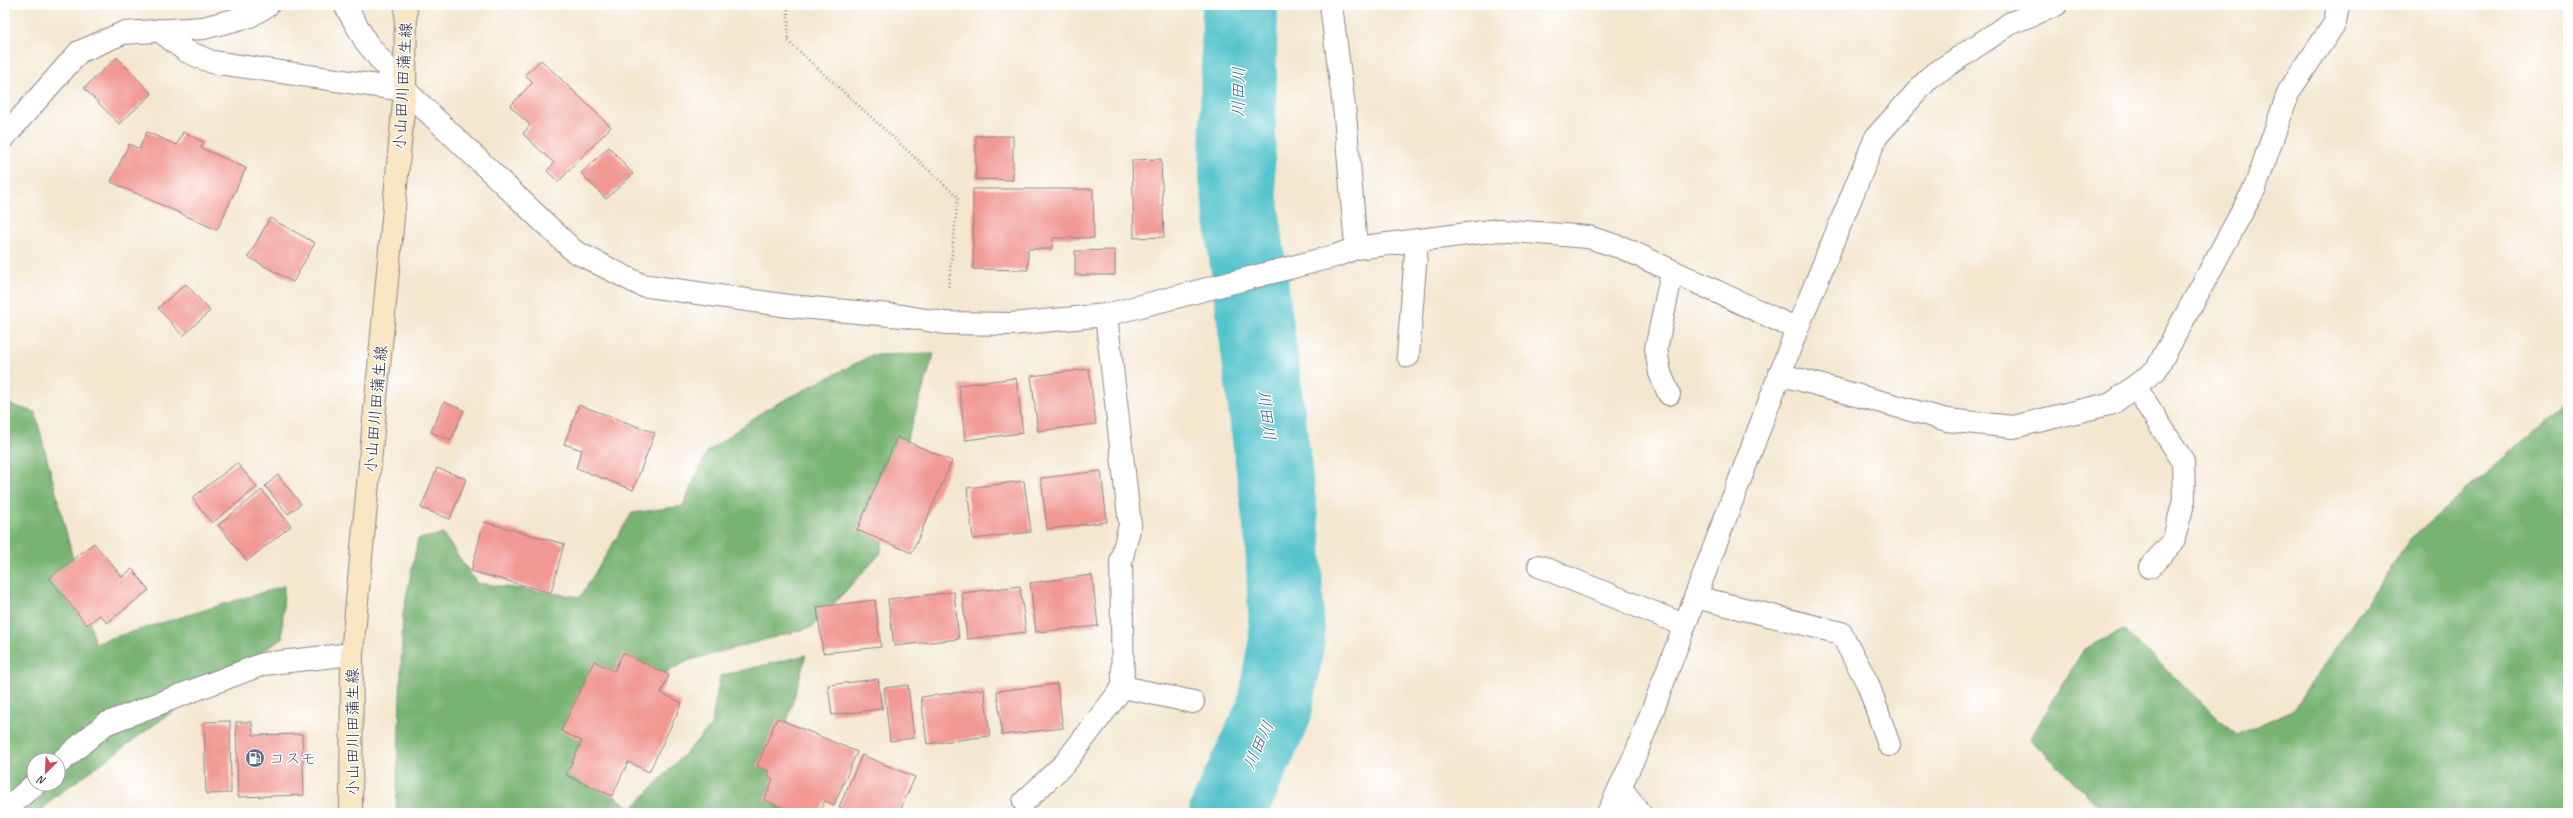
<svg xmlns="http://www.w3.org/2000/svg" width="2573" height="818" font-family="Caveat,'Klee One',sans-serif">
<rect width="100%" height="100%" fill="#fff"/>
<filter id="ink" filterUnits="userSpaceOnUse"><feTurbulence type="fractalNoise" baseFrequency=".025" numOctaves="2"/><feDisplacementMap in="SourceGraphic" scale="8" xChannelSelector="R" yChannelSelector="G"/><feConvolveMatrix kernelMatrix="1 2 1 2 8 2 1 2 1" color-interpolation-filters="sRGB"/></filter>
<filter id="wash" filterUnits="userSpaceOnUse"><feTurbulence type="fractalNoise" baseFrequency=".012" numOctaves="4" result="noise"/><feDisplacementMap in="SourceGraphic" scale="16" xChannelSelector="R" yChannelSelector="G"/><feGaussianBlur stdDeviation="0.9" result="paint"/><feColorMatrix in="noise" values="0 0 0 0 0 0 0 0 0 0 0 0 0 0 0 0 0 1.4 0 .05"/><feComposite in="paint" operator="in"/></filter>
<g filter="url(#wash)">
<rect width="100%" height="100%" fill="#f4e7d0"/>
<g fill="#78b372" stroke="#4d6a56" fill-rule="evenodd">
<path d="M934 354 904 449 880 554 812 627 690 660 599 708 572 764 632 809 711 726 720 676 806 655 777 757 790 812 792 813H396L403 613 418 539 443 534 477 583 580 597 632 513 683 506 707 452 765 410 872 355Z"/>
<path d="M2568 402V813H2106L2030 739 2084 649 2124 630 2236 735 2293 710 2410 539Z"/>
<path d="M5 403 35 412 95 643 284 586 282 639 194 696 52 799 39 813H5ZM34 760H58V784H34Z"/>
</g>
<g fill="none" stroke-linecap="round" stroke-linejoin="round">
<path stroke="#57c4cc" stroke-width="76" d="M1227 813 1274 711 1287 639 1283 541 1237 177 1240 5"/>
</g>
<g id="blocks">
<g fill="#f19892">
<path d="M117 57 152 94 119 124 84 88Z"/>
<path d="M541 60 611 127 558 182 547 171 554 163 523 134 530 125 510 106 533 82 525 75Z"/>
<path d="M147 132 177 145 183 132 204 142 201 148 246 168 217 230 111 182 129 144 139 149Z"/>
<path d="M976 136H1013V180L976 179Z"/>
<path d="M609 147 633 174 606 199 581 173Z"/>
<path d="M1161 159 1164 237 1134 238 1132 160Z"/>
<path d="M973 189H1093L1094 238H1053L1052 249H1028V270L973 269Z"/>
<path d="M270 218 315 243 293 282 248 257Z"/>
<path d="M1115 250V275H1075V251Z"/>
<path d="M186 284 210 311 183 336 158 308Z"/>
<path d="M1089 369 1096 424 1038 431 1031 376Z"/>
<path d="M1016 378 1023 433 965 440 959 385Z"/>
<path d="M444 402 464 410 451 440 431 432Z"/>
<path d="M579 405 655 433 633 490 576 468 582 450 564 444Z"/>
<path d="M897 437 952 461 912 553 857 530Z"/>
<path d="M237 463 257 487 212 523 192 498Z"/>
<path d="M437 468 466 479 450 519 421 508Z"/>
<path d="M1101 471 1107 522 1047 529 1041 478Z"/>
<path d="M278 475 301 504 288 514 265 486Z"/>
<path d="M1024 481 1031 532 973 539 967 488Z"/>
<path d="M262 490 291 526 247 561 218 525Z"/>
<path d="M484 522 564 544 551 593 471 571Z"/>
<path d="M94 543 122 577 132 569 149 590 107 623 100 615 87 625 49 578Z"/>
<path d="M1092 575 1098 626 1036 632 1030 583Z"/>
<path d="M1020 586 1026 632 967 639 962 593Z"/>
<path d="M954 592 959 639 894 646 888 599Z"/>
<path d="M875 600 881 647 823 653 817 607Z"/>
<path d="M623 653 669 675 661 693 682 703 649 772 628 762 612 796 566 775 582 741 561 731 594 661 614 671Z"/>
<path d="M878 679 882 709 832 715 828 685Z"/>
<path d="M1057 684 1063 728 1002 735 997 691Z"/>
<path d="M908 685 914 738 890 741 884 688Z"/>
<path d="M984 689 990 736 927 744 921 697Z"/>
<path d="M777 718 857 752 834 805 825 801 819 813H795L764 800 773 779 768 776 770 772 757 766Z"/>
<path d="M230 721 231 793 206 794 204 722Z"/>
<path d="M236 722H252L253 735 302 734 304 795 238 797Z"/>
<path d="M862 755 915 777 899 813H853L839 807Z"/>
</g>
</g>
</g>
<g filter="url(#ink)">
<use href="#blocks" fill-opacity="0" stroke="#8b8486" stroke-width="1"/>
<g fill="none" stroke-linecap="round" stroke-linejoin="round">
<defs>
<g id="street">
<path d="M345 5 366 42 405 90 574 251 641 285 789 306 902 316 945 323 1011 324 1106 315 1335 256 1356 248 1499 230 1588 237 1623 248 1797 329"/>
<path d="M1331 5 1345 115 1356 248"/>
<path d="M159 30 186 51 212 62 405 90"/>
<path d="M5 136 79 52 123 33 203 28 250 16 268 5"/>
<path d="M1408 356 1417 240"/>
<path d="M1779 374 1947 420 2013 427 2113 403 2156 370 2255 188 2289 91 2335 23 2338 5"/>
<path d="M2135 386 2183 461 2184 500 2173 542 2150 567"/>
<path d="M1669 394 1660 373 1656 349 1672 272"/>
<path d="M1539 566 1684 625"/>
<path d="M1695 597 1841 633 1868 684 1889 745"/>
<path d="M1123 687 1193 702"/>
<path d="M58 764 105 724 263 664 352 654"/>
<path d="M1620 787 1640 813"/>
<path d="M1024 802 1065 763 1123 687 1121 561 1130 525 1106 315"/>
<path d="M5 810 35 784"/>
<path d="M1608 813 1637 751 1797 329 1876 137 1930 77 2011 23 2056 5"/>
</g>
<path id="secondary" d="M351 813 352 654 405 90 406 5"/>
</defs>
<use href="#street" stroke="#8b8486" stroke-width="24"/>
<use href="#secondary" stroke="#8b8486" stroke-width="24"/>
<path stroke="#8b8486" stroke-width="2.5" stroke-dasharray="1 3" stroke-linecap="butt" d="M788 5V41L958 197 948 289"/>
<use href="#street" stroke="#fff" stroke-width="22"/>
<use href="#secondary" stroke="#f9e7c3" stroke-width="22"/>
</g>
</g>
<defs>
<symbol id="fuel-disc" viewBox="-11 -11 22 22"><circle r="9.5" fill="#5c6f8a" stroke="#fff"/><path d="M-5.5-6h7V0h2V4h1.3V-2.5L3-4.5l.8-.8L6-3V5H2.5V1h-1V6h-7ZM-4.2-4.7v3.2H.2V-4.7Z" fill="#fff"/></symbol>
</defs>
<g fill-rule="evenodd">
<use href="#fuel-disc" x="244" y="747" width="22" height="22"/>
</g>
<g text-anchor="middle" stroke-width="3" stroke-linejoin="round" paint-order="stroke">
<g font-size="16" fill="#22223b" stroke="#fff">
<text transform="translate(402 86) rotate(-87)" y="6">小山田川田蒲生線</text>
<text transform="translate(375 409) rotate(-85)" y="6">小山田川田蒲生線</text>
<text transform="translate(352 732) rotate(-90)" y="6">小山田川田蒲生線</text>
</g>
<g font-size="16" fill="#4e5e75" stroke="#fff" text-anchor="start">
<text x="269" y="764">コスモ</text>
</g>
<g font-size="17" font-style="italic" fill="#376375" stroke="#fff">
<text transform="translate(1238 92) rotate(-89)" y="6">川田川</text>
<text transform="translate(1267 415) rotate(83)" y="6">川田川</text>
<text transform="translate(1258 745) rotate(-65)" y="6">川田川</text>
</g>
</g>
<rect width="2573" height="818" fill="none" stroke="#fff" stroke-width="20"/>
<g transform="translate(46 772) rotate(204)"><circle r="19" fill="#ffffff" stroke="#a7a7b1"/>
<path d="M0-3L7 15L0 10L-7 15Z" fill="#d1495b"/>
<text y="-6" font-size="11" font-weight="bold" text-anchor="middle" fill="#22223b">N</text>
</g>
</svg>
